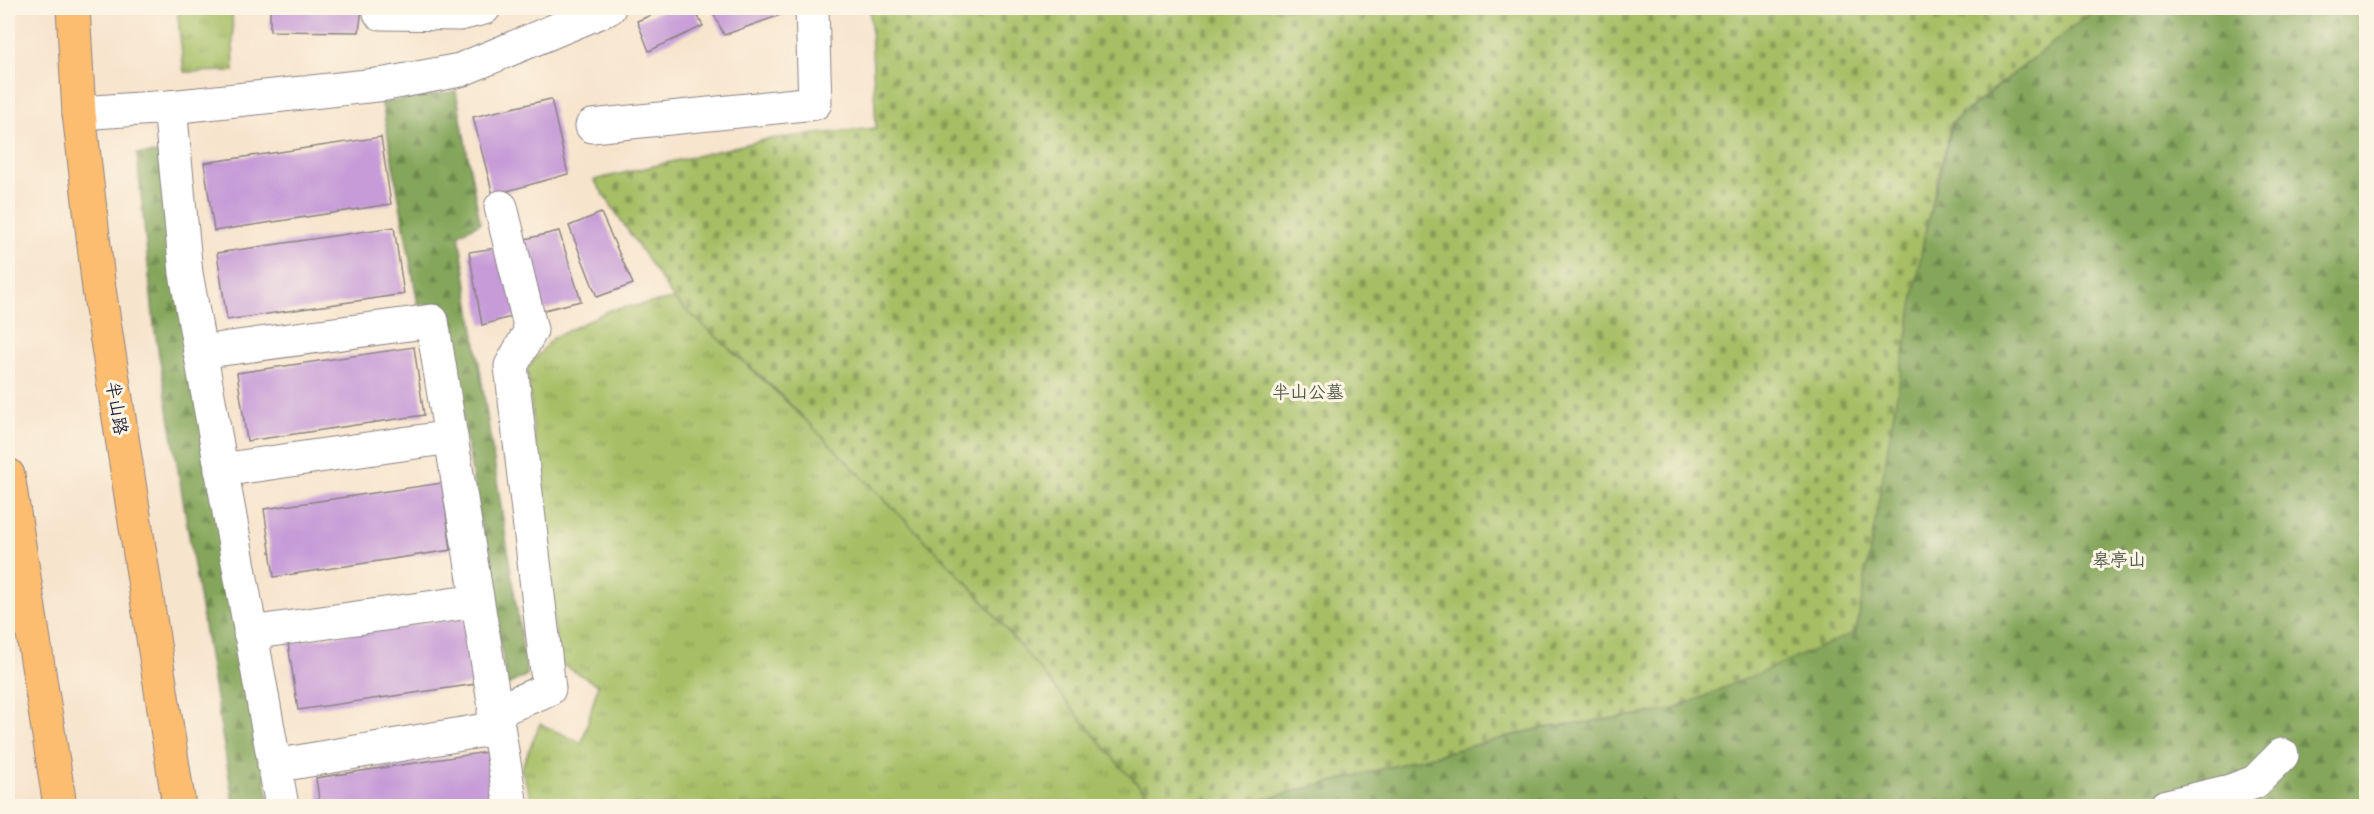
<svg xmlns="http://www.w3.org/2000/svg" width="2374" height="814" font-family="'Gochi Hand','LXGW WenKai TC',sans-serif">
<defs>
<pattern id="grass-tufts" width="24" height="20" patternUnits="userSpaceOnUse" patternTransform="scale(1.5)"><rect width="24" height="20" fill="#a6bf65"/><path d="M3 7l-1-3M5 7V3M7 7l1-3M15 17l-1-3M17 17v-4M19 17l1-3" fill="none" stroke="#879b54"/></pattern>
<pattern id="forest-firs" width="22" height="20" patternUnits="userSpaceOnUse" patternTransform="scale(1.5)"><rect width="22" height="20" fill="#84a65a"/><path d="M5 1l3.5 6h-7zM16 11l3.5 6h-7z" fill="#6c874c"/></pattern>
<pattern id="cemetery-stones" width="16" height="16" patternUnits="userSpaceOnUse" patternTransform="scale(1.5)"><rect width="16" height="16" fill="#a6bf65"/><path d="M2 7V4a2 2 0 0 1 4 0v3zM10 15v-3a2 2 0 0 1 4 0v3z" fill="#879b54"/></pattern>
</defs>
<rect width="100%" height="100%" fill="#fcf5e5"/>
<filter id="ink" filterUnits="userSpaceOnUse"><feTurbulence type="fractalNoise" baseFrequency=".0167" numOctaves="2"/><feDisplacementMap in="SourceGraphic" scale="12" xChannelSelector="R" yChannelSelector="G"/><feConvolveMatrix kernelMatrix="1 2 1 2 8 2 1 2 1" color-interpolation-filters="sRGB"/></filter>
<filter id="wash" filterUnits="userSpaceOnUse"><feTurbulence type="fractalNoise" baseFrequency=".008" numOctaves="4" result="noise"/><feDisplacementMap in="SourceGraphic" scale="24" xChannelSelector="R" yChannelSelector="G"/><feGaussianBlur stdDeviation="1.35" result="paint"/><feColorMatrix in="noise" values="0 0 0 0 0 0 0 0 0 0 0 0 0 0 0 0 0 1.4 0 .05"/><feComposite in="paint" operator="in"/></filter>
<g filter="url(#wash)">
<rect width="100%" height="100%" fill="#f7e4cc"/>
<g fill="url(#grass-tufts)" stroke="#647050" stroke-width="1.5">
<path d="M177 8H232L234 71 184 72Z"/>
<path d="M674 299C777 390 876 486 970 586 1036 656 1091 737 1159 806H534L521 769 540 724 582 743 598 685 558 662 527 368 553 338 610 310Z"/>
</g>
<g fill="url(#forest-firs)" stroke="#53644a" stroke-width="1.5">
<path d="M2097 8H2366V806H1238L1537 729 1672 710 1925 232 1953 122Z"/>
<path d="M456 91 480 223 459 234 527 675 507 685 444 303 418 305 382 103Z"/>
<path d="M160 153 270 806H234L154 325 137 154Z"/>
</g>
<path fill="url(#cemetery-stones)" stroke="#647050" stroke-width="1.5" d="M870 8H2097L1952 122 1925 232 1856 632 1672 710 1537 729 1238 806H1159L1120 766 971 587 778 392 674 299 594 180 768 139 876 128Z"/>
<g id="blocks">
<g fill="#c69bd7">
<path d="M270 8H362L359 32 270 31Z"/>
<path d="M668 8H693L703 26 649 51 637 21Z"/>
<path d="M711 8H793L794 10 724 35Z"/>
<path d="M551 99 568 174 493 195 473 117Z"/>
<path d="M381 137 391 204 214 231 204 163Z"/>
<path d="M601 213 633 284 597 297 569 226Z"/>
<path d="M394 227 404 294 227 320 217 253Z"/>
<path d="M559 231 581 301 540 311 521 240Z"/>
<path d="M508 246 525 313 482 325 469 252Z"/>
<path d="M414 347 424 415 247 441 237 373Z"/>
<path d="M442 483 451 550 274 577 264 509Z"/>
<path d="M465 617 476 684 298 710 288 643Z"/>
<path d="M493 751 502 806H320L316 778Z"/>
</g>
</g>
</g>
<g filter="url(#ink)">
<use href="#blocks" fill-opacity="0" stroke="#8c8384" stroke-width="1.5"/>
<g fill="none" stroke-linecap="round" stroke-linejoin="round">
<defs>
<g id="minor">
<path d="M380 13 460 14 484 8"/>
<path d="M170 107 186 273 282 806"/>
<path d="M79 113 170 107 386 84 460 70 609 8"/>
<path d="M592 126 815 103 812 8"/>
<path d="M200 352 432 321 511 806"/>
<path d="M221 470 451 437"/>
<path d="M250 633 477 601"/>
<path d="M494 712 549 689 511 366 531 330 501 207"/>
<path d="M274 766 497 728"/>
<path d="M2167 806 2230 791 2255 782 2282 755"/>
</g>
<g id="major">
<path d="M73 8 79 113 99 289 179 806"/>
<path d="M8 475 60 806"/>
</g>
</defs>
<use href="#minor" stroke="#8c8384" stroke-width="35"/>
<use href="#major" stroke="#8c8384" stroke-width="35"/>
<use href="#minor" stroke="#fff" stroke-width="33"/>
<use href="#major" stroke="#fcbd6f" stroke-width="33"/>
</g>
</g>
<g text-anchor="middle" stroke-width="6" stroke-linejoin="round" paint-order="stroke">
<g font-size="18" fill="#50594a" stroke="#fcf5e5">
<text x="1308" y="398">半山公墓</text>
<text x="2119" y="566">皋亭山</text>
</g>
<g font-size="18" fill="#22223b" stroke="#fcf5e5">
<text transform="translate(117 408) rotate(81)" y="6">半山路</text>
</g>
</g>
<rect width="2374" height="814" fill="none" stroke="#fcf5e5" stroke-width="30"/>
</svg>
